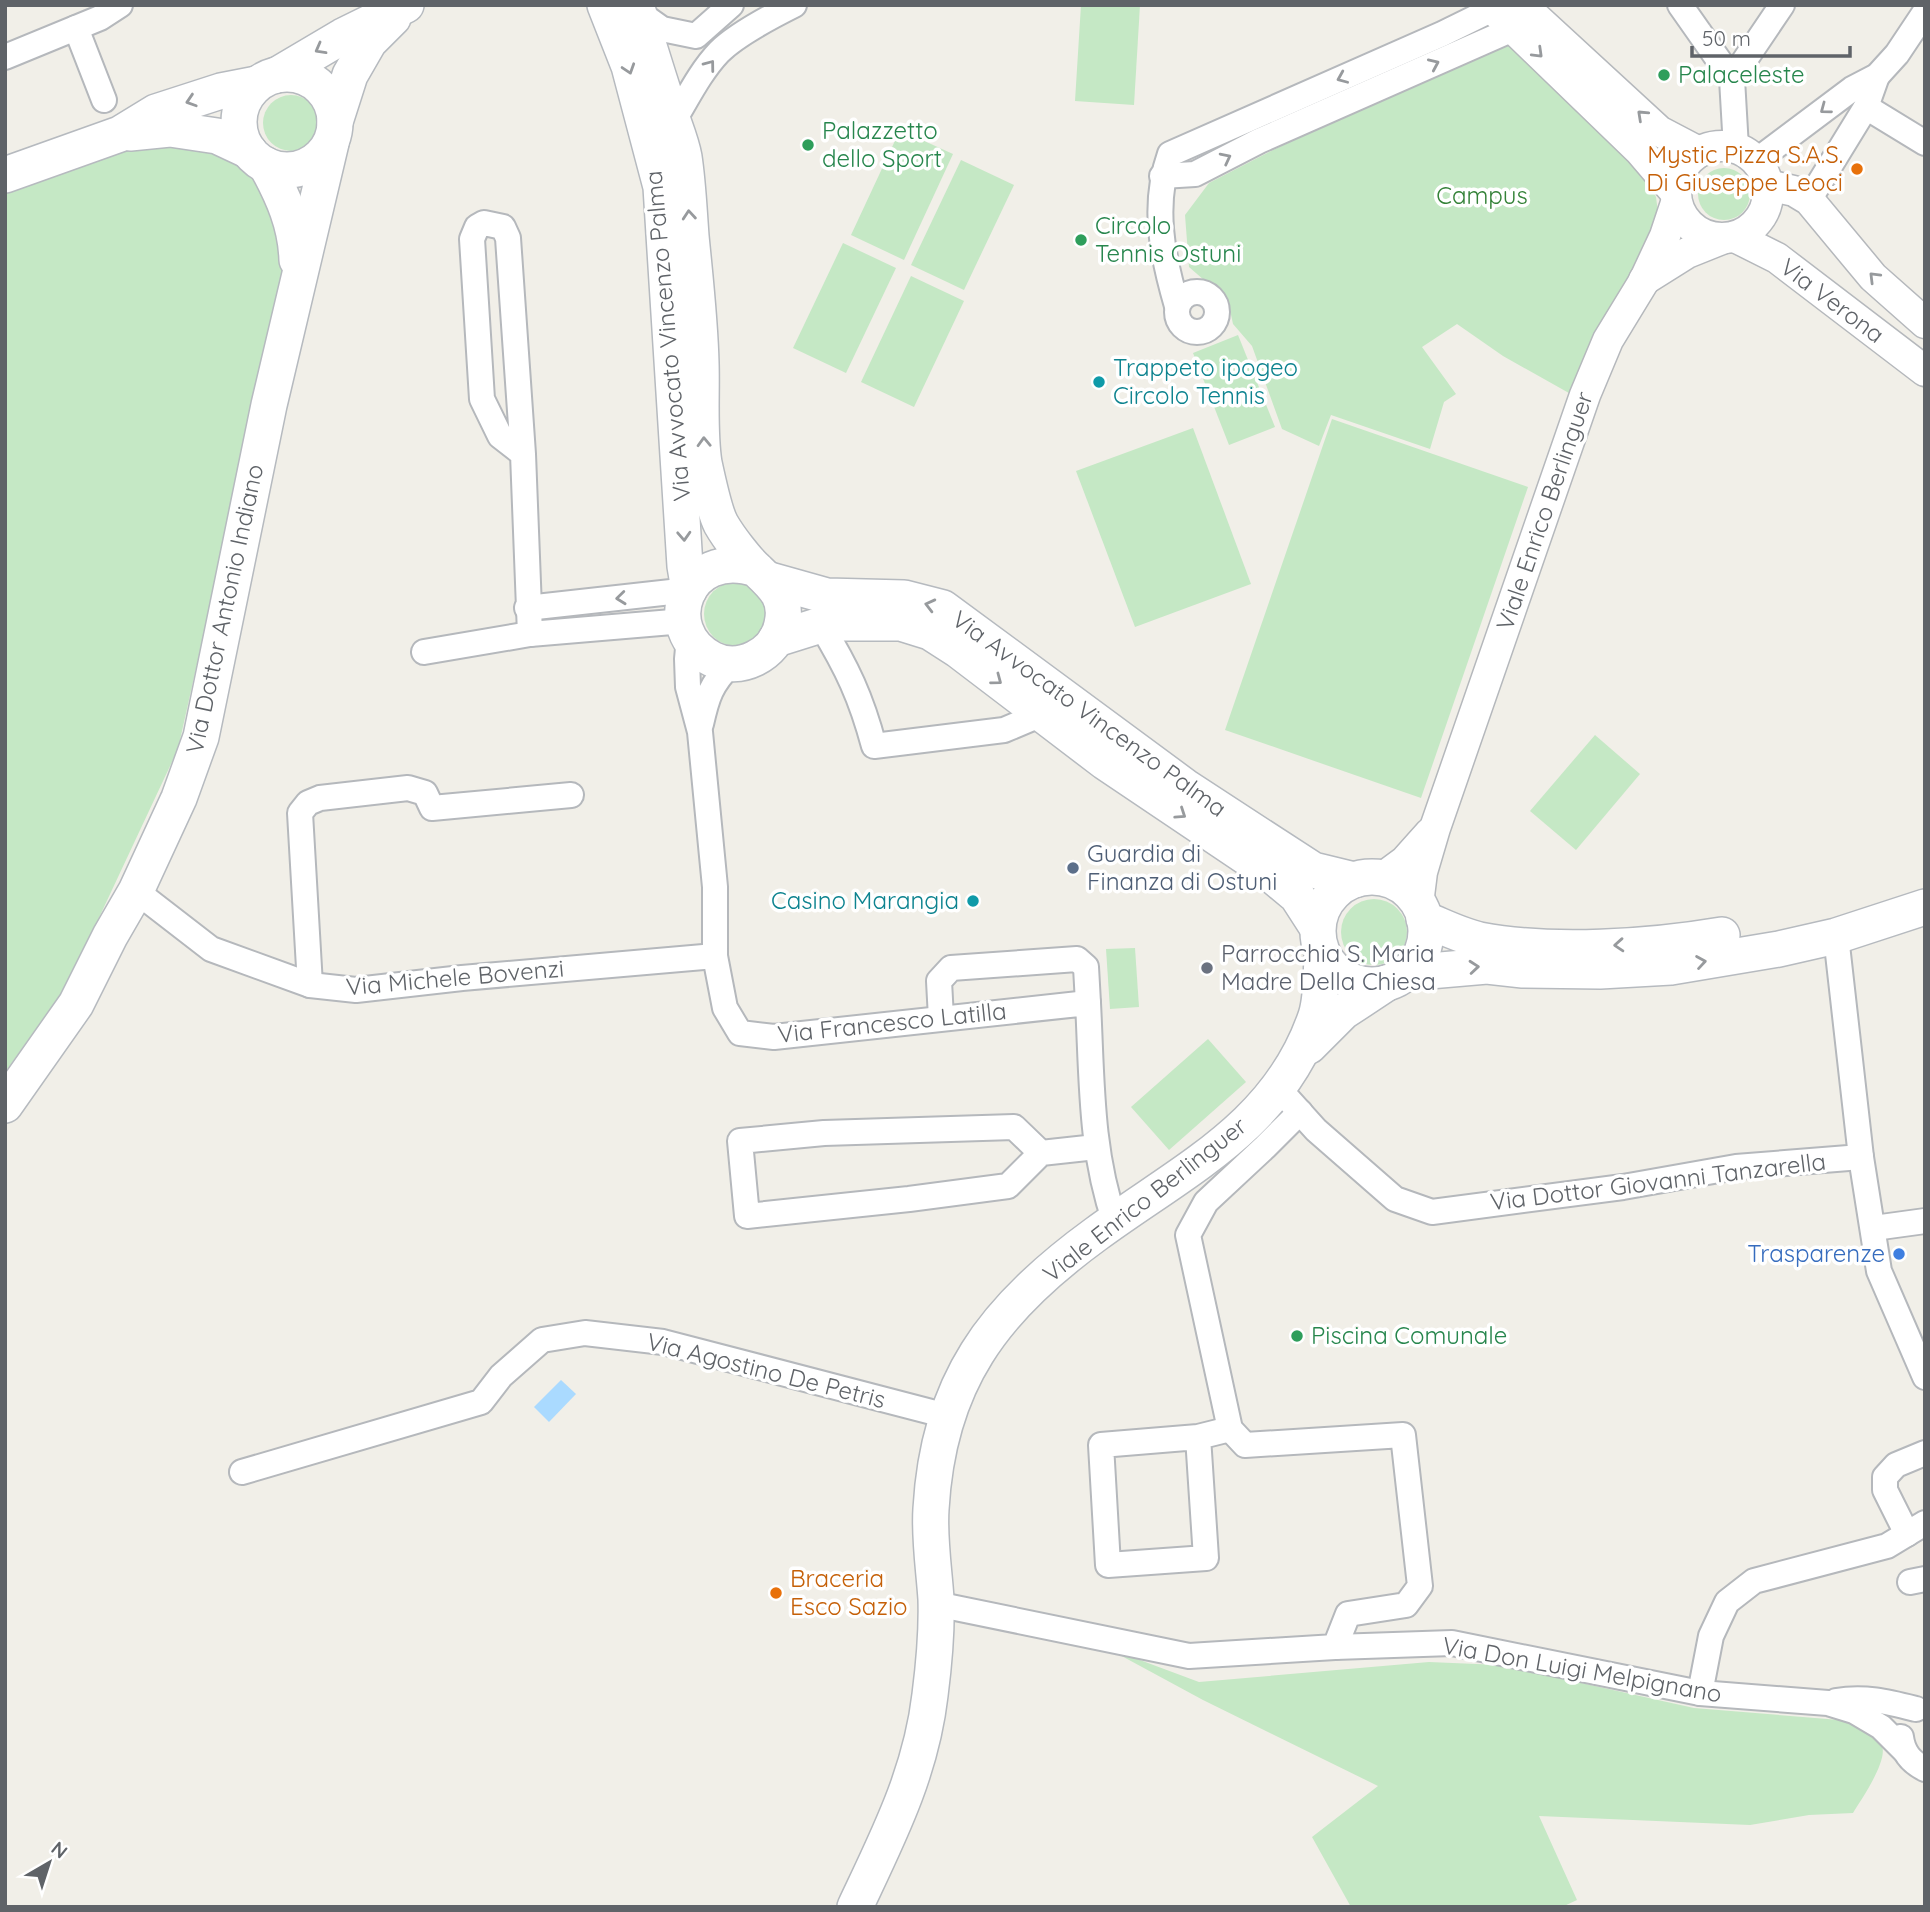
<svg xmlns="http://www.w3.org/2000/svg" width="1930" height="1912" font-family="Quicksand,sans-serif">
<rect width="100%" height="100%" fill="#f1efe8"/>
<g fill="#c5e8c5">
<path d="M1081 5H1140L1134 105 1075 101Z"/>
<path d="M1512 41 1643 170 1656 197 1659 220 1576 397 1503 356 1457 324 1422 347 1456 394 1444 402 1430 449 1331 415 1319 446 1282 429 1252 346 1233 324 1228 301 1189 267 1185 215 1209 183 1271 151 1489 48Z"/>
<circle cx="291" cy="123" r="28"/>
<path d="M900 130 953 154 904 260 851 235Z"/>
<path d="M180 141 234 156 254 173 277 204 286 284 236 489 178 749 67 986 5 1072V189L130 149Z"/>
<path d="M961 160 1014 185 964 290 911 265Z"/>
<circle cx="1724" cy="194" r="26"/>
<path d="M843 243 896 268 846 373 793 348Z"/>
<path d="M911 276 964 301 914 407 861 382Z"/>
<path d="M1238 335 1275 427 1229 445 1193 353Z"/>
<path d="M1332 419 1528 487 1421 798 1225 730Z"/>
<path d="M1193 428 1251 584 1135 627 1076 471Z"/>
<circle cx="736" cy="614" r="32"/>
<path d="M1595 735 1640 774 1576 850 1530 811Z"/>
<circle cx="1374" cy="932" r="33"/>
<path d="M1135 948 1139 1007 1110 1009 1106 949Z"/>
<path d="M1208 1039 1246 1082 1169 1150 1131 1107Z"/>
<path d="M1105 1647 1199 1682 1429 1662 1500 1665 1694 1708 1852 1721C1863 1727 1877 1734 1882 1746 1888 1761 1861 1800 1853 1813L1809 1815 1750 1825 1539 1816 1577 1900 1562 1907H1351L1312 1837 1378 1786 1203 1700Z"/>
</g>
<path fill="#aadaff" d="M561 1380 576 1394 549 1422 534 1407Z"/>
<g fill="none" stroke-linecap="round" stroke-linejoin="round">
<defs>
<g id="minor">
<path d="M1680 5 1732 79 1736 148"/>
<path d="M638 12 662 29 696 36 731 5"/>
<path d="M76 28 104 100"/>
<path d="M5 57 100 18 120 5"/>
<path d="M1732 79 1782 5"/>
<path d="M1866 107 1925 143"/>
<path d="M673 122C687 99 700 72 719 52 736 35 772 16 794 5"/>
<path d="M1756 161 1852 89 1877 76 1897 54 1925 12"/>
<path d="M1162 176 1195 174 1259 141 1513 29"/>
<path d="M1809 200 1866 107 1877 76"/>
<circle cx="1197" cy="312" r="20"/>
<path d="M1177 306C1162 255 1152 205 1170 154L1442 34 1493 9"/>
<path d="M523 454 500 436 482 399 472 239 477 227 484 223 503 227 508 238 523 454 530 634"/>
<path d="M527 608 689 590"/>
<path d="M821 625C847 668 861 697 874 746L1004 730 1042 714"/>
<path d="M689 638 687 659 688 687 700 732 715 887V956L725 1008 740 1033 774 1037 1088 1003C1092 1078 1090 1150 1115 1222"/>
<path d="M424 652 530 634 684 621"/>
<path d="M701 724C707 697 711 684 731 664"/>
<path d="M136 891 211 949 310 985 356 990 462 978 715 956"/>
<path d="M310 985 300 813 308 803 320 798 408 788 425 793 432 808 571 795"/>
<path d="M941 1018 939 981 951 968 1077 959 1086 967 1088 1003"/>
<path d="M1289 1100 1316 1130 1395 1199 1432 1212 1623 1187 1736 1167 1861 1157 1836 936"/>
<path d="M1041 1153 1014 1127 824 1133 740 1141 747 1216 909 1199 1008 1186 1041 1153 1096 1147"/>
<path d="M1861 1157 1879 1271 1925 1377"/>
<path d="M1874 1228 1925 1221"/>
<path d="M1198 1437 1206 1558 1108 1565 1101 1445 1198 1437 1230 1429"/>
<path d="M242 1472 481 1402 501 1376 542 1340 585 1333 663 1342 947 1416"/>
<path d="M1907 1534 1885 1490V1477L1896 1465 1925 1453"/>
<path d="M1910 1582 1925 1579"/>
<path d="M936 1604 1189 1656 1335 1647 1348 1614 1406 1605 1420 1586 1403 1435 1245 1445 1230 1429 1188 1235 1206 1202 1265 1147 1300 1112"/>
<path d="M1335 1647 1452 1643 1700 1693 1828 1703 1854 1711 1881 1727 1904 1750"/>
<path d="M1700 1693 1711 1636 1727 1602 1754 1581 1887 1546 1925 1523"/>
<path d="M1836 1701C1865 1696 1888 1702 1916 1709"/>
<path d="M1901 1737C1903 1753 1911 1762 1925 1769"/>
</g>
<g id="tertiary">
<path d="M1489 5 1640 151 1675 192"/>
<path d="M1522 5 1659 131 1699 152"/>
<circle cx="1722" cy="192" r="46"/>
<path d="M1768 185 1794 191 1809 200 1873 277 1925 323"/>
<path d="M1735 237 1777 258 1925 371"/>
<path d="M1644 280 1687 253 1722 239"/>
<path d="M1382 878 1405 861 1430 833"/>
<path d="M1418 904 1422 872 1435 828 1585 395 1608 340 1644 281 1665 236 1676 203"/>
</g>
<g id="secondary">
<path d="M605 5 629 66 661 187 685 566 689 590"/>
<path d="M636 5C647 39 657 73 668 106 673 123 681 140 684 157 688 183 689 210 691 236 695 278 700 320 701 363 702 395 699 432 704 463 707 477 715 513 721 524 729 538 746 560 757 570 774 586 788 598 782 624 776 655 739 673 712 659 656 630 686 546 756 569"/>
<circle cx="287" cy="122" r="48"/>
<path d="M277 75 343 36 406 5"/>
<path d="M335 122 350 75 369 42 393 18"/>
<path d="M130 133 170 129 217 136 249 151"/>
<path d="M266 165C283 196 296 225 297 260"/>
<path d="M5 175 120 134 156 112 221 91 257 84"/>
<path d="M770 580 827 596 904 598 943 608 1187 788 1313 870 1354 880"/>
<path d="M776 639 827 623H901L930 632 958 650 1105 762 1267 871 1297 896 1317 927"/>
<circle cx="1372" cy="931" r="54"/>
<path d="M1424 919C1442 926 1461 936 1480 940 1551 954 1651 947 1722 935"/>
<path d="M1406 973 1487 966 1523 970 1600 971 1671 967 1779 949 1836 936 1925 907"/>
<path d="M1309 1046 1343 1012 1387 983"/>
<path d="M5 1105 76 1004 110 936 136 891 179 798 201 737 269 405 331 143"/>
<path d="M855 1907C888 1837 921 1773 930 1695 934 1664 937 1630 936 1599 934 1569 929 1538 931 1509 934 1455 948 1399 977 1353 1006 1306 1052 1266 1096 1234 1183 1170 1279 1126 1316 1016 1322 997 1321 974 1322 954"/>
</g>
</defs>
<use href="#minor" stroke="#b5b8bc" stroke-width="28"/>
<use href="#tertiary" stroke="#b5b8bc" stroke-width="33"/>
<use href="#secondary" stroke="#b6babf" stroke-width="38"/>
<use href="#minor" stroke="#fff" stroke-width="24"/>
<use href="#tertiary" stroke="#fff" stroke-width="30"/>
<use href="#secondary" stroke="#fff" stroke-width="35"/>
</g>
<defs><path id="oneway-chevron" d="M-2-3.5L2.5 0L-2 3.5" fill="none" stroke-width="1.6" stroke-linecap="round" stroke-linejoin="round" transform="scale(1.75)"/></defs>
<g stroke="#979a9d">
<use href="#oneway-chevron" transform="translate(320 49) rotate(151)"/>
<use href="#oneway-chevron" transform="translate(1538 53) rotate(44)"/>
<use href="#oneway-chevron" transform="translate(1434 64) rotate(-24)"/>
<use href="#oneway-chevron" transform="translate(710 65) rotate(-53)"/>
<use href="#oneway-chevron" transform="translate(629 69) rotate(72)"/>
<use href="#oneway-chevron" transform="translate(1342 78) rotate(157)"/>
<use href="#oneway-chevron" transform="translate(191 101) rotate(162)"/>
<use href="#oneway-chevron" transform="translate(1825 109) rotate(143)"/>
<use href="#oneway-chevron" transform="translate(1642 115) rotate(-137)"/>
<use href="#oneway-chevron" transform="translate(1226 158) rotate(-27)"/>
<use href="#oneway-chevron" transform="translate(689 215) rotate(-95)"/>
<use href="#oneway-chevron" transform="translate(1874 277) rotate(-135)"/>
<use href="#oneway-chevron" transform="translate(704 442) rotate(-92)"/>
<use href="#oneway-chevron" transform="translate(684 536) rotate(87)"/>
<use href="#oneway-chevron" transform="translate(621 598) rotate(174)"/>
<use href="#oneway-chevron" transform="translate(930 605) rotate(-166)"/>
<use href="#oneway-chevron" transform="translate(997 680) rotate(37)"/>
<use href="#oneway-chevron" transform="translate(1181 814) rotate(34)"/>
<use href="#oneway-chevron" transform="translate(1619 945) rotate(176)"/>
<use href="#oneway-chevron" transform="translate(1701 962) rotate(-9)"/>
<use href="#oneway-chevron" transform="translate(1474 967) rotate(-5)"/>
</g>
<g fill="#2e9e5b" stroke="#fff" stroke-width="2.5">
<circle cx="1664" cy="75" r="7"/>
<circle cx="808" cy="145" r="7"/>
<circle cx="1081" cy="240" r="7"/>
<circle cx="1297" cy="1336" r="7"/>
</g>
<g fill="#e8710a" stroke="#fff" stroke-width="2.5">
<circle cx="1857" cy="169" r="7"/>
<circle cx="776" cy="1593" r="7"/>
</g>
<g fill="#0f9aa8" stroke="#fff" stroke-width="2.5">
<circle cx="1099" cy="382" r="7"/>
<circle cx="973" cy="901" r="7"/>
</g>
<circle fill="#5c6f8a" stroke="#fff" stroke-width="2.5" cx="1073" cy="868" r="7"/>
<circle fill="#6b7280" stroke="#fff" stroke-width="2.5" cx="1207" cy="968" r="7"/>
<circle fill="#3f7fe0" stroke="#fff" stroke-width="2.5" cx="1899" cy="1254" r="7"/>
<g text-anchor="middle" stroke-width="7" stroke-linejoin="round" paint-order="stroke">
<g font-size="24" fill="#27864d" stroke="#fff" text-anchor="start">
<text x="1678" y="83">Palaceleste</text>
<text x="822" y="139">Palazzetto<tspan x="822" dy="28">dello Sport</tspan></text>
<text x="1095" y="234">Circolo<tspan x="1095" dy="28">Tennis Ostuni</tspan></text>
<text x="1311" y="1344">Piscina Comunale</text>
</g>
<g font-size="24" fill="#c56008" stroke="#fff" text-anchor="end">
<text x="1843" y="163">Mystic Pizza S.A.S.<tspan x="1843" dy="28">Di Giuseppe Leoci</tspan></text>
<text x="790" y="1587" text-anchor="start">Braceria<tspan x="790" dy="28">Esco Sazio</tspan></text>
</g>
<g font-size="24" fill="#348238" stroke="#fff">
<text x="1482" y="204">Campus</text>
</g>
<g font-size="24" fill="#5f6368" stroke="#fff">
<text transform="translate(1832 301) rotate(37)" y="8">Via Verona</text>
<text transform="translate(668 336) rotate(-95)" y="8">Via Avvocato Vincenzo Palma</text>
<text transform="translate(1545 511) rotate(-71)" y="8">Viale Enrico Berlinguer</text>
<text transform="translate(225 609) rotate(-78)" y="8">Via Dottor Antonio Indiano</text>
<text transform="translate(1089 714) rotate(36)" y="8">Via Avvocato Vincenzo Palma</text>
<text transform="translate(455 978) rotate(-5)" y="8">Via Michele Bovenzi</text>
<text transform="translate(892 1023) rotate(-6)" y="8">Via Francesco Latilla</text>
<text transform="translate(1658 1182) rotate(-7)" y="8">Via Dottor Giovanni Tanzarella</text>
<text transform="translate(1145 1200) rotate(-38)" y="8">Viale Enrico Berlinguer</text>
<text transform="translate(766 1371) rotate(14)" y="8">Via Agostino De Petris</text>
<text transform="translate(1582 1670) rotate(10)" y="8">Via Don Luigi Melpignano</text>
</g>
<g font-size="24" fill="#0d838f" stroke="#fff" text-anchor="start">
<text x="1113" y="376">Trappeto ipogeo<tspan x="1113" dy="28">Circolo Tennis</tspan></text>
<text x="959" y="909" text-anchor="end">Casino Marangia</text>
</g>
<g font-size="24" fill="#4e5e75" stroke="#fff" text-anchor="start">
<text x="1087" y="862">Guardia di<tspan x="1087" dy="28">Finanza di Ostuni</tspan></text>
</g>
<g font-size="24" fill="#5b616d" stroke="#fff" text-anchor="start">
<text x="1221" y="962">Parrocchia S. Maria<tspan x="1221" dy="28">Madre Della Chiesa</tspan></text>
</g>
<g font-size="24" fill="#366cbe" stroke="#fff" text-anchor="end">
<text x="1885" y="1262">Trasparenze</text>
</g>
</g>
<rect width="1930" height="1912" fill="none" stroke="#5f6368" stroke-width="14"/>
<g transform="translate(49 1863) rotate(39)" stroke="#ffffff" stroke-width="5" paint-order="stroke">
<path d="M0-5L12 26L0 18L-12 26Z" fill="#5f6368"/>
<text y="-10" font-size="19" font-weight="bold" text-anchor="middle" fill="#5f6368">N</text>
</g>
<path d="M1692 46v10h158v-10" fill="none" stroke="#5f6368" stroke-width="3.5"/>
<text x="1702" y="46" font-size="21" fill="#5f6368" stroke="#ffffff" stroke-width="5" paint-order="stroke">50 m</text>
</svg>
